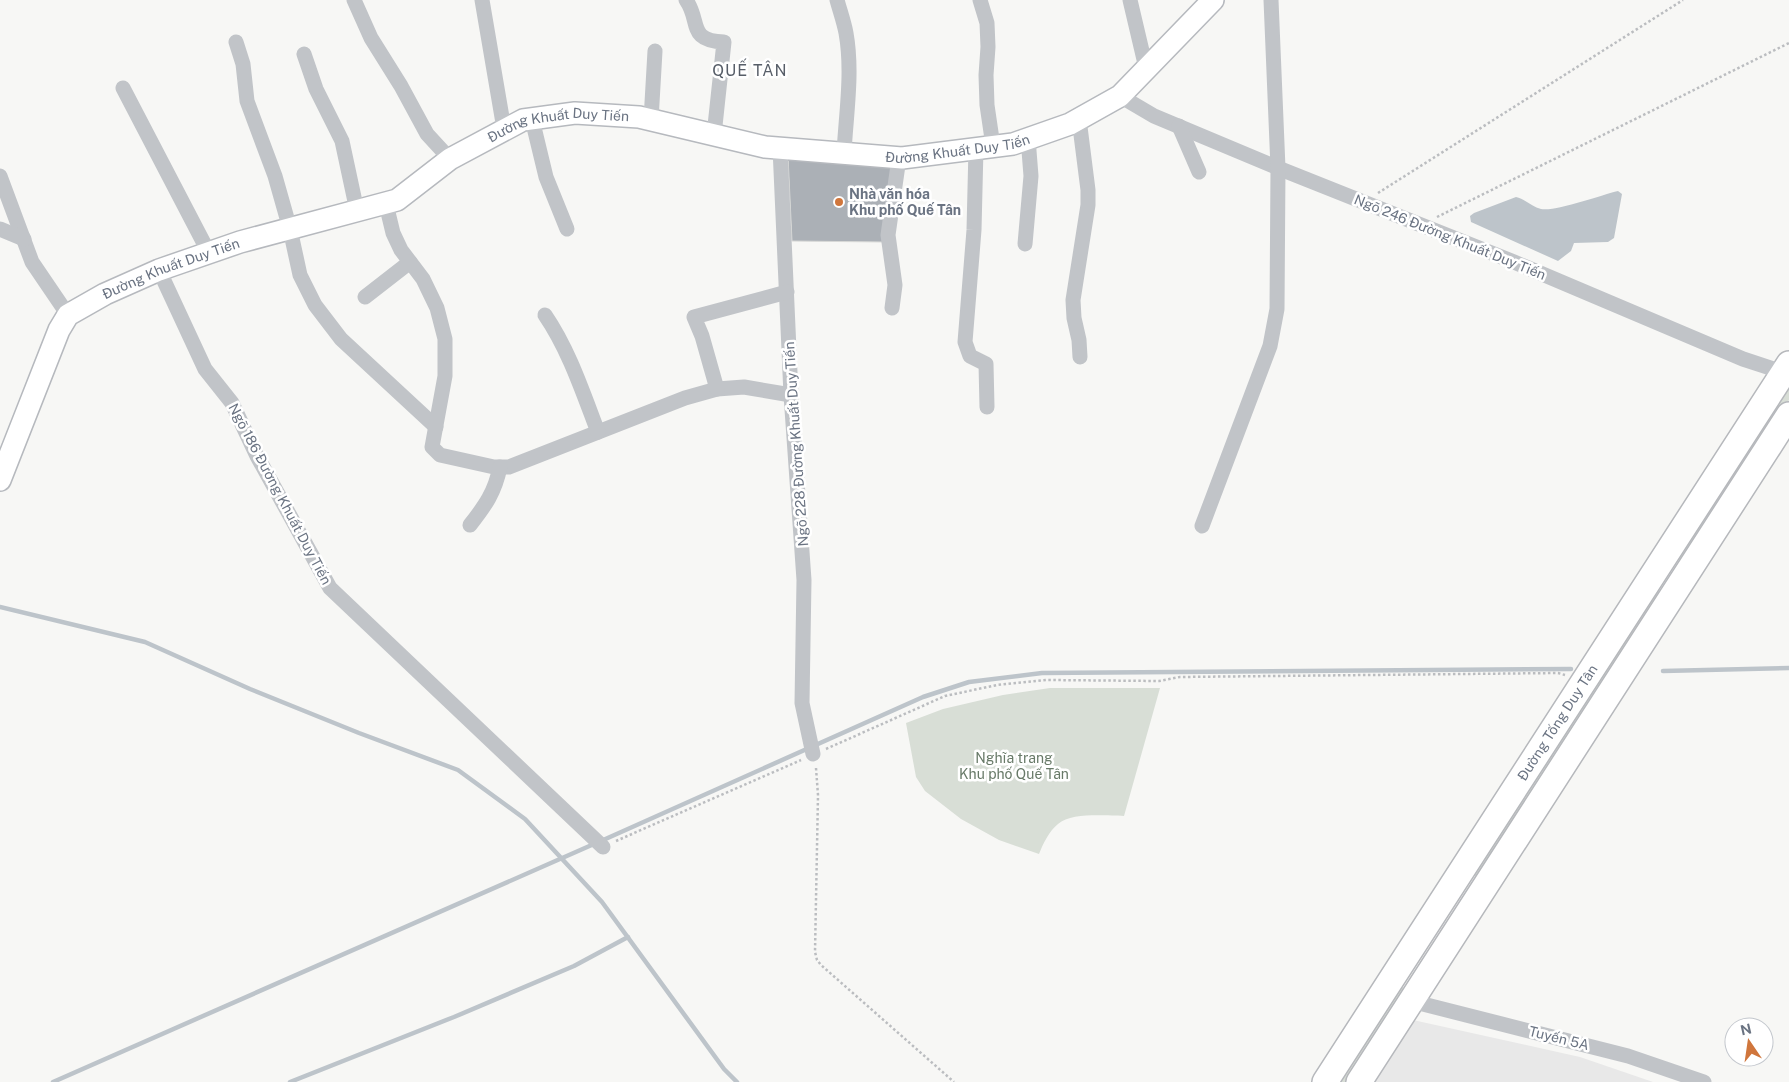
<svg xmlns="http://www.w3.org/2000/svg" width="1789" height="1082" font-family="'Public Sans',sans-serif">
<rect width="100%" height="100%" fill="#f7f7f5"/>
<path fill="#e8e8e8" d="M1413 1020 1580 1057 1653 1082H1371Z"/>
<g fill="#d8ded6">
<path d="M1789 376V400L1693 549 1681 562 1675 556Z"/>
<path d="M1657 589 1661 593 1479 876H1475L1473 874Z"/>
<path d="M1050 688H1160L1124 816C1107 816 1072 812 1058 824 1049 831 1043 844 1039 854L999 840 961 819 925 791 916 777 906 723 943 709 1003 695Z"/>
<path d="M1401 986 1405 990 1348 1082H1334Z"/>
</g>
<path fill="#bdc4ca" d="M1618 191 1622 194 1614 238 1608 242 1574 243 1571 251 1558 261 1471 222 1470 216 1474 213 1516 197C1525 199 1532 207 1541 209 1555 212 1601 195 1618 191Z"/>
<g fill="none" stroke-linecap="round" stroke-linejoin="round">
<g stroke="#bdc4ca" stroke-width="4.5">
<path d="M0 607 145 642 250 689 359 733 458 770 525 819 602 902 724 1069 737 1082"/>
<path d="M1663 671 1789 668"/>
<path d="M601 841 923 697 969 682 1042 673 1571 669"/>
<path d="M53 1082 594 844"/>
<path d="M290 1082 454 1017 574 966 628 937"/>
</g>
</g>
<path fill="#abb0b6" stroke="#d8d9d7" d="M788 156 893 163 884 242 792 241Z"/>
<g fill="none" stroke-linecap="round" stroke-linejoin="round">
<defs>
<g id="secondary">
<path id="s1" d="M0 480 59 330 68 315 105 294 159 270 240 242 397 200 450 159 523 120 575 113 639 117 765 147 902 158 1013 144 1070 124 1120 96 1213 0"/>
</g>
<g id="trunk">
<path id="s2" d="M1325 1082 1789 364"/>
<path d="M1359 1082 1789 415"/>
</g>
</defs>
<use href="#secondary" stroke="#b6b9be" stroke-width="24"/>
<use href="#trunk" stroke="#b6b8bc" stroke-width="28"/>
<g stroke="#bbbdc0" stroke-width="2.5" stroke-dasharray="2.5 2.5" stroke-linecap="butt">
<path d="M1378 193 1683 0"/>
<path d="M1437 217 1789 43"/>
<path d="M826 749 945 696 997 685 1047 680 1159 681 1180 677 1558 673 1565 675"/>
<path d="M816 768 818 795 815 952 817 960 821 965 954 1082"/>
<path d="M616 841 801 760"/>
</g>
<g stroke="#c1c4c8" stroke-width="15">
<path d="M354 0 371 38 401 86 427 134 450 159"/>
<path d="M482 0 504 129"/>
<path d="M686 0C701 21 687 41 724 42L714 135"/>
<path d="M837 0C840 11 844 22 846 33 853 72 846 114 844 153"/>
<path d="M980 0 987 23 988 47 986 75 987 105 993 146"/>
<path d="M1130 0 1146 68"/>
<path d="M236 42 243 64 247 101 275 176 290 229 300 275 315 305 341 339 436 427"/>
<path d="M304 54 316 89 342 141 357 211"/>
<path d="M123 88 209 253"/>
<path d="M1120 96 1154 116 1278 168 1514 262 1743 359 1783 372"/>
<path d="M532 119 546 177 567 229"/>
<path d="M1079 119 1088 190V205L1073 300 1074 318 1079 340 1080 357"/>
<path d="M651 120 655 51"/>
<path d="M1179 126 1199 172"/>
<path d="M780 148 791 395 804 580 802 703 813 754"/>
<path d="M976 148 974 230 965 342 970 356 986 364 987 407"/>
<path d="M0 176 32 262 68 315"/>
<path d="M386 204 393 233 401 250 423 279 437 308 445 339V376L432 447 440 455 494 467H509L685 398 717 389 744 387 791 395"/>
<path d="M0 229 24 239"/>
<path d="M1025 244 1031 176 1028 138"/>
<path d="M159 270 205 369 232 403 257 456 330 588 603 847"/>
<path d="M365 297 410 262"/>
<path d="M892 308 895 285 888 235 899 158"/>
<path d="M545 315C569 350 583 393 598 432"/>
<path d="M717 389 702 336 694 317 787 292"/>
<path d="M470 525C485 506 495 492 500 467"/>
<path d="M1202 526 1270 346 1277 309 1278 168 1271 0"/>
<path d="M1411 1001 1628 1056 1704 1082"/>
</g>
<use href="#secondary" stroke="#fff" stroke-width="21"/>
<use href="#trunk" stroke="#fff" stroke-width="25"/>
</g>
<circle fill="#d0763c" stroke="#fff" stroke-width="2" cx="839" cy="202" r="5"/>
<g text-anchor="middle" stroke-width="5" stroke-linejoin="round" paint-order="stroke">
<g font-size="14" fill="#6a7382" stroke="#fff">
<text dy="5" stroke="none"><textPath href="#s1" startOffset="712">Đường Khuất Duy Tiến</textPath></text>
<text dy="5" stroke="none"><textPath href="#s1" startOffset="1118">Đường Khuất Duy Tiến</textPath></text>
<text transform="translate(1450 237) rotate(22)" y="5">Ngõ 246 Đường Khuất Duy Tiến</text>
<text dy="5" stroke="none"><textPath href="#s1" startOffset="292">Đường Khuất Duy Tiến</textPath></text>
<text transform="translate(796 444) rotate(-94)" y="5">Ngõ 228 Đường Khuất Duy Tiến</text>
<text transform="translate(280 494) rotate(62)" y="5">Ngõ 186 Đường Khuất Duy Tiến</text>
<text dy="5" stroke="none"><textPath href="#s2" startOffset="428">Đường Tống Duy Tân</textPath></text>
<text transform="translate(1559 1038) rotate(14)" y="5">Tuyến 5A</text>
</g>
<g font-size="14" font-weight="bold" fill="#6a7382" stroke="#fff" text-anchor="start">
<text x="849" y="199">Nhà văn hóa<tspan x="849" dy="16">Khu phố Quế Tân</tspan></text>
</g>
<g font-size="14" fill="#687a68" stroke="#fff">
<text x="1014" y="763">Nghĩa trang<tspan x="1014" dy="16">Khu phố Quế Tân</tspan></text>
</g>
<g font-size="16" letter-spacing="1" fill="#575e68" stroke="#fff">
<text x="750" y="76">QUẾ TÂN</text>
</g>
</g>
<g transform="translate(1749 1042) rotate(347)"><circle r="24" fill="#ffffff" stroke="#c3c7cd"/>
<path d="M0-4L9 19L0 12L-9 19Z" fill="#d0763c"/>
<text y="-8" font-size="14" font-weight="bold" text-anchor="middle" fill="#6a7382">N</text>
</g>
</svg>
